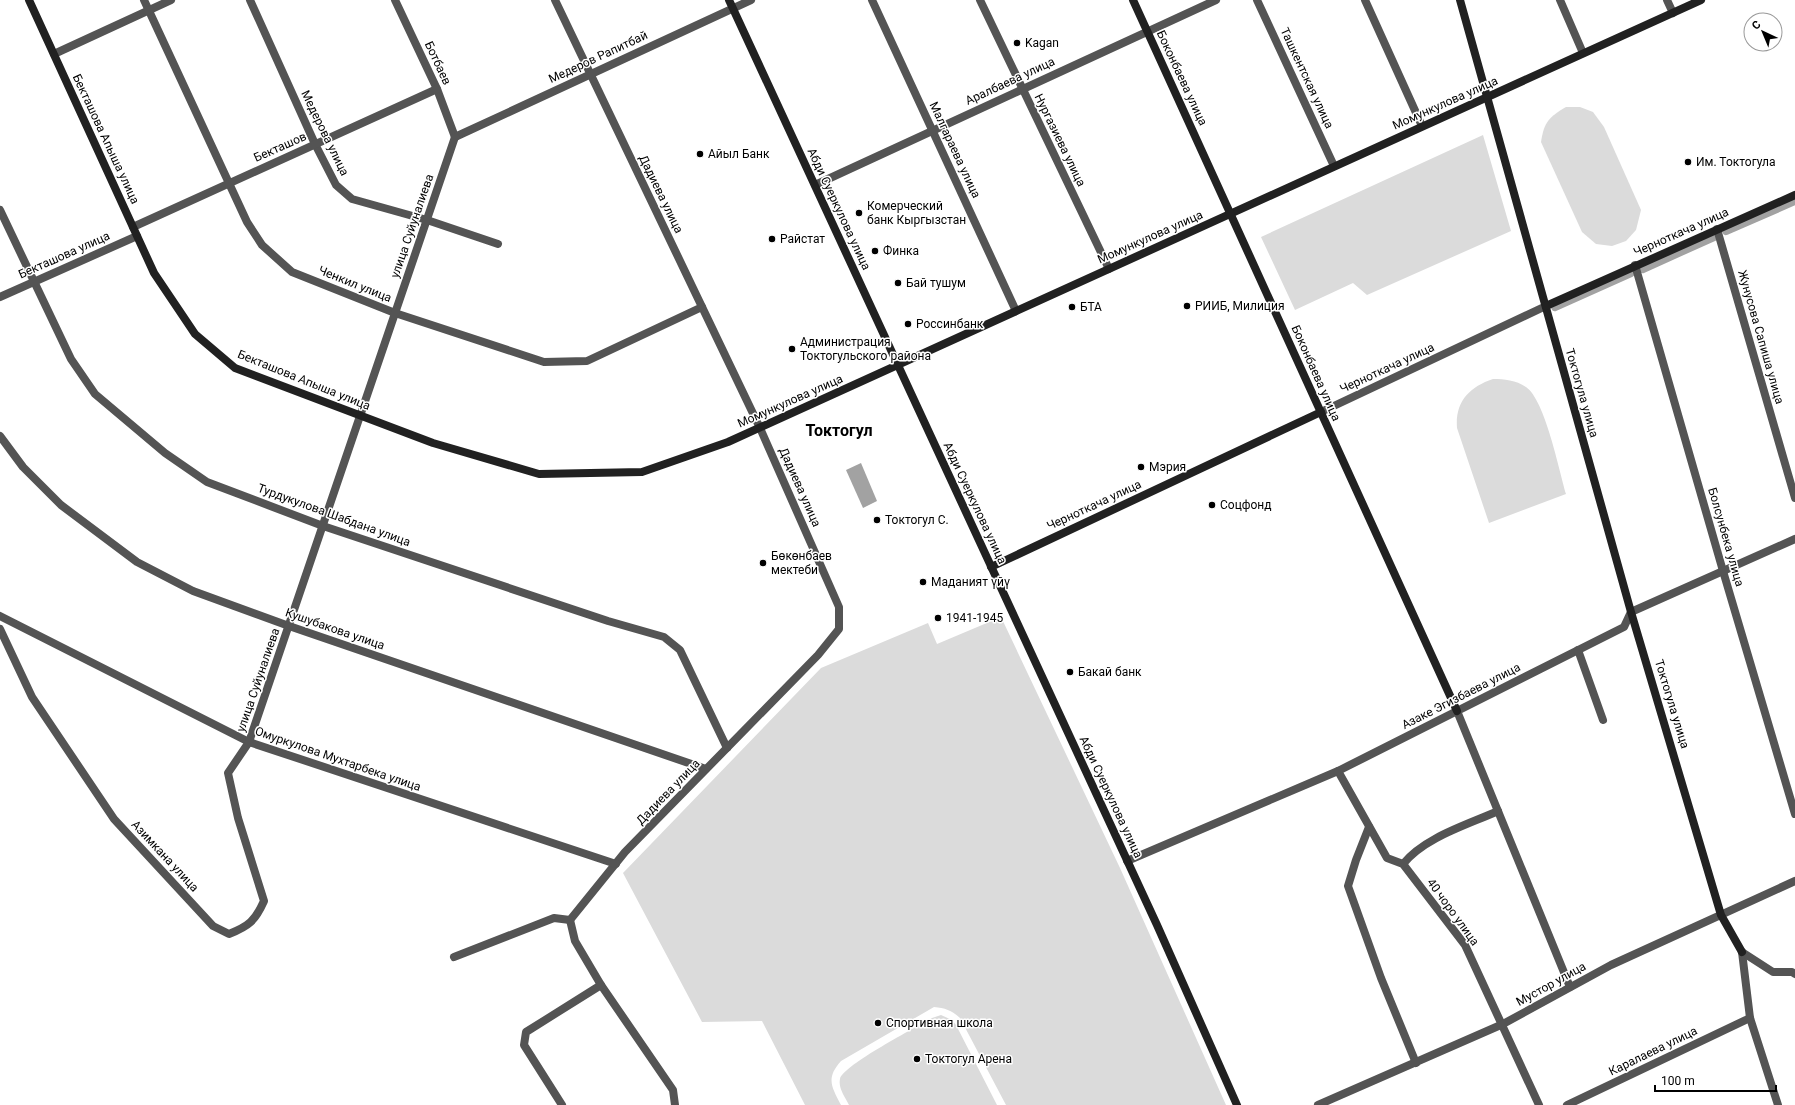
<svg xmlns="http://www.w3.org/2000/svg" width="1795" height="1105" font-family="Roboto,sans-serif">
<rect width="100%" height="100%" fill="#fff"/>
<g fill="#dbdbdb">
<path d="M1566 107H1580L1593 112 1604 127 1641 210 1636 230 1626 241 1612 246 1596 244 1582 232 1541 142C1544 122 1549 117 1566 107Z"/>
<path d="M1483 135 1511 231 1367 295 1353 283 1295 310 1261 237Z"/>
<path d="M1493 379C1504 379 1516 380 1526 387 1545 400 1559 470 1566 494L1489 523 1457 428C1455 402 1469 387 1493 379Z"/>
<path d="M1001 617 1120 868 1226 1105H1006L960 1018C951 1010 945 1008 934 1007L841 1061C826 1078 831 1086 841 1105H805L762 1021 702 1022 623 873 821 668 928 623 937 644Z"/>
<path d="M941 1015 952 1020 956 1025 997 1105H849C845 1097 838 1088 840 1079 843 1065 917 1027 932 1018Z"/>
</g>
<path fill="#a2a2a2" d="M861 463 877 501 863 508 846 470Z"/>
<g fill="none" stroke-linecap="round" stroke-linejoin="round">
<g stroke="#a2a2a2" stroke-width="8">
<path d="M1726 231 1795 201"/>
<path d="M1643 269 1714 237"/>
<path d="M1555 307 1631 273"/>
</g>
<g stroke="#545454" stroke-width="8">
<path d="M144 0 247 222 262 245 292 272 395 313 544 362 587 361 702 307"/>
<path d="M250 0 315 144 336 185 352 199 427 220 498 244"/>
<path d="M395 0 437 89 455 137"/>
<path d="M555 0 760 428 839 607V629L818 655 625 852 570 920"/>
<path d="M872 0 1016 311"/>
<path d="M980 0 1109 269"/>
<path d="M1257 0 1334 166"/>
<path d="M1365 0 1422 126"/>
<path d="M1560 0 1583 53"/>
<path d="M1667 0 1673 13"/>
<path d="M54 54 171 0"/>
<path d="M455 137 751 0"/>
<path d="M815 185 1216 0"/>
<path d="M0 210 71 359 95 394 165 453 207 482 323 526 608 621 664 637 680 650 727 748"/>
<path d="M133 227 437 89"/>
<path d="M1717 229 1795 498"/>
<path d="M1635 265 1723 571 1795 814"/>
<path d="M0 297 137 236"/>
<path d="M1321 412 1546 306"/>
<path d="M0 436 23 467 61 505 137 562 193 591 289 626 706 769"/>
<path d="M0 616 249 742 616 864"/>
<path d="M0 629 32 697 114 819 213 926 229 934C249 926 255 921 264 901L238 818 228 773 249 742 455 137"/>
<path d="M1578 650 1603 720"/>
<path d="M1457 711 1570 987"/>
<path d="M1338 771 1387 858 1403 864 1465 945 1539 1105"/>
<path d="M1369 827 1356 860 1348 886 1381 978 1416 1063"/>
<path d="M1127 861 1338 771 1624 627 1631 612 1795 539"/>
<path d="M1403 864C1425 837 1467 825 1498 811"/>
<path d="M570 920 575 941 601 985 673 1090 675 1105"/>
<path d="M1742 952 1750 1018 1778 1105"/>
<path d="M1742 952 1773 972H1792L1795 974"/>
<path d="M454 957 554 918 570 920"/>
<path d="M562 1105 524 1045 526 1032 601 985"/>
<path d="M1318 1105 1503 1024 1611 965 1795 881"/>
<path d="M1567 1105 1750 1018"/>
</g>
<g stroke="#212121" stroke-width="8">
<path d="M29 0 154 273 195 334 235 368 433 443 539 474 642 472 728 442 1701 0"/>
<path d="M729 0 1157 925 1237 1105"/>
<path d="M1133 0 1457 711"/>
<path d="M1460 0 1631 612 1721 915 1742 952"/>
<path d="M1546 306 1795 195"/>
<path d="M991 567 1321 412"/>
</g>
</g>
<g fill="#000" stroke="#fff" stroke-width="1.5">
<circle cx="1017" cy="43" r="4"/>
<circle cx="700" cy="154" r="4"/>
<circle cx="1688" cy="162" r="4"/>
<circle cx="859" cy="213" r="4"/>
<circle cx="772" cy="239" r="4"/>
<circle cx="875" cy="251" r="4"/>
<circle cx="898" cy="283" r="4"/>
<circle cx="1187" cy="306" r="4"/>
<circle cx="1072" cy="307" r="4"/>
<circle cx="908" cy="324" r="4"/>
<circle cx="792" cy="349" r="4"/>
<circle cx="1141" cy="467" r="4"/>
<circle cx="1212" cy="505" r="4"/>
<circle cx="877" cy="520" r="4"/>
<circle cx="763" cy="563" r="4"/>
<circle cx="923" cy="582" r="4"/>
<circle cx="938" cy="618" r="4"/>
<circle cx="1070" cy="672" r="4"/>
<circle cx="878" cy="1023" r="4"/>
<circle cx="917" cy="1059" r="4"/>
</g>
<g text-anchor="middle" stroke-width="3" stroke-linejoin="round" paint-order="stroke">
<g font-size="12" fill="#000" stroke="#fff" text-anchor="start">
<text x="1025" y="47">Kagan</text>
<text x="708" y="158">Айыл Банк</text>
<text x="1696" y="166">Им. Токтогула</text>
<text x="867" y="210">Комерческий<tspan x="867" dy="14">банк Кыргызстан</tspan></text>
<text x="780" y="243">Райстат</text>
<text x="883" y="255">Финка</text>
<text x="906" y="287">Бай тушум</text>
<text x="1195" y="310">РИИБ, Милиция</text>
<text x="1080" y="311">БТА</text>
<text x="916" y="328">Россинбанк</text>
<text x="800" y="346">Администрация<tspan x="800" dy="14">Токтогульского района</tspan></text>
<text x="1149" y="471">Мэрия</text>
<text x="1220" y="509">Соцфонд</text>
<text x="885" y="524">Токтогул С.</text>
<text x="771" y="560">Бөкөнбаев<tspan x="771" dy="14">мектеби</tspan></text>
<text x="931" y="586">Маданият үйү</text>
<text x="946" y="622">1941-1945</text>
<text x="1078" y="676">Бакай банк</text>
<text x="886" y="1027">Спортивная школа</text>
<text x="925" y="1063">Токтогул Арена</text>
</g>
<g font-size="12" fill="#000" stroke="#fff">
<text transform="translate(598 57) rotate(-25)" y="4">Медеров Рапитбай</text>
<text transform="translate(438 63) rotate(65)" y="4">Ботбаев</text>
<text transform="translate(1182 78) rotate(65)" y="4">Боконбаева улица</text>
<text transform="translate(1307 78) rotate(65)" y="4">Ташкентская улица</text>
<text transform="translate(1010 81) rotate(-25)" y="4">Аралбаева улица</text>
<text transform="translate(1445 103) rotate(-24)" y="4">Момункулова улица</text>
<text transform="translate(325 133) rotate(64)" y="4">Медерова улица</text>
<text transform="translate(106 139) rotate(65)" y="4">Бекташова Апыша улица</text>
<text transform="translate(1060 140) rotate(64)" y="4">Нургазиева улица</text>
<text transform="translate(280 147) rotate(-24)" y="4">Бекташов</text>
<text transform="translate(955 150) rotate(65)" y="4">Малгараева улица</text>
<text transform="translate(661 194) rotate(64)" y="4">Дадиева улица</text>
<text transform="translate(839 209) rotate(65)" y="4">Абди Суеркулова улица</text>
<text transform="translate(412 226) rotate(-71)" y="4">улица Суйуналиева</text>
<text transform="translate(1681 232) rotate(-24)" y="4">Черноткача улица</text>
<text transform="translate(1150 237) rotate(-24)" y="4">Момункулова улица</text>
<text transform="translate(64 255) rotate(-24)" y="4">Бекташова улица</text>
<text transform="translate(355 284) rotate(22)" y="4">Ченкил улица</text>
<text transform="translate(1761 337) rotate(74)" y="4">Жунусова Сапиша улица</text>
<text transform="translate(1387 368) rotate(-25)" y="4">Черноткача улица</text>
<text transform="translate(1316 373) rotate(66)" y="4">Боконбаева улица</text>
<text transform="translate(304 380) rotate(22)" y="4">Бекташова Апыша улица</text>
<text transform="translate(1582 393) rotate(74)" y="4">Токтогула улица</text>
<text transform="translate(790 401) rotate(-24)" y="4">Момункулова улица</text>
<text transform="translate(800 487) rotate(66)" y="4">Дадиева улица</text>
<text transform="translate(975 503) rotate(65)" y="4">Абди Суеркулова улица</text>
<text transform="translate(1094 505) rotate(-25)" y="4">Черноткача улица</text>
<text transform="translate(334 515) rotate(20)" y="4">Турдукулова Шабдана улица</text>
<text transform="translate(1726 537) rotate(74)" y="4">Болсунбека улица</text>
<text transform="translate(335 629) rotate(19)" y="4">Кушубакова улица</text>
<text transform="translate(258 680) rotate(-71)" y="4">улица Суйуналиева</text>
<text transform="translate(1461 696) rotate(-27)" y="4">Азаке Эгизбаева улица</text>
<text transform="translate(1672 704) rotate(73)" y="4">Токтогула улица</text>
<text transform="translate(338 759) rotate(19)" y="4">Омуркулова Мухтарбека улица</text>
<text transform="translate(668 792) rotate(-46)" y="4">Дадиева улица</text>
<text transform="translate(1111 797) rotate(65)" y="4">Абди Суеркулова улица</text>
<text transform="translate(165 856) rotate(47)" y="4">Азимкана улица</text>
<text transform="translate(1453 912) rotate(54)" y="4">40 чоро улица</text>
<text transform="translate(1551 984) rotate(-29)" y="4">Мустор улица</text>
<text transform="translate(1653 1051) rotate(-26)" y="4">Каралаева улица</text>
</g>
<g font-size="16" font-weight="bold" fill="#000" stroke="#fff">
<text x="839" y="436">Токтогул</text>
</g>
</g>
<g transform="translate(1763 32) rotate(316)"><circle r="19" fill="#ffffff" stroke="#999999"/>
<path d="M0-3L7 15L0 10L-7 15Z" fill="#000000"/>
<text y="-6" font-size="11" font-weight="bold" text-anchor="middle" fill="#000000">С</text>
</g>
<path d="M1655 1085v6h121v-6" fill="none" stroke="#000000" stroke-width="2"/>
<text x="1661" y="1085" font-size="12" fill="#000000" stroke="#ffffff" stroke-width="3" paint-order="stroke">100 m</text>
</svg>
